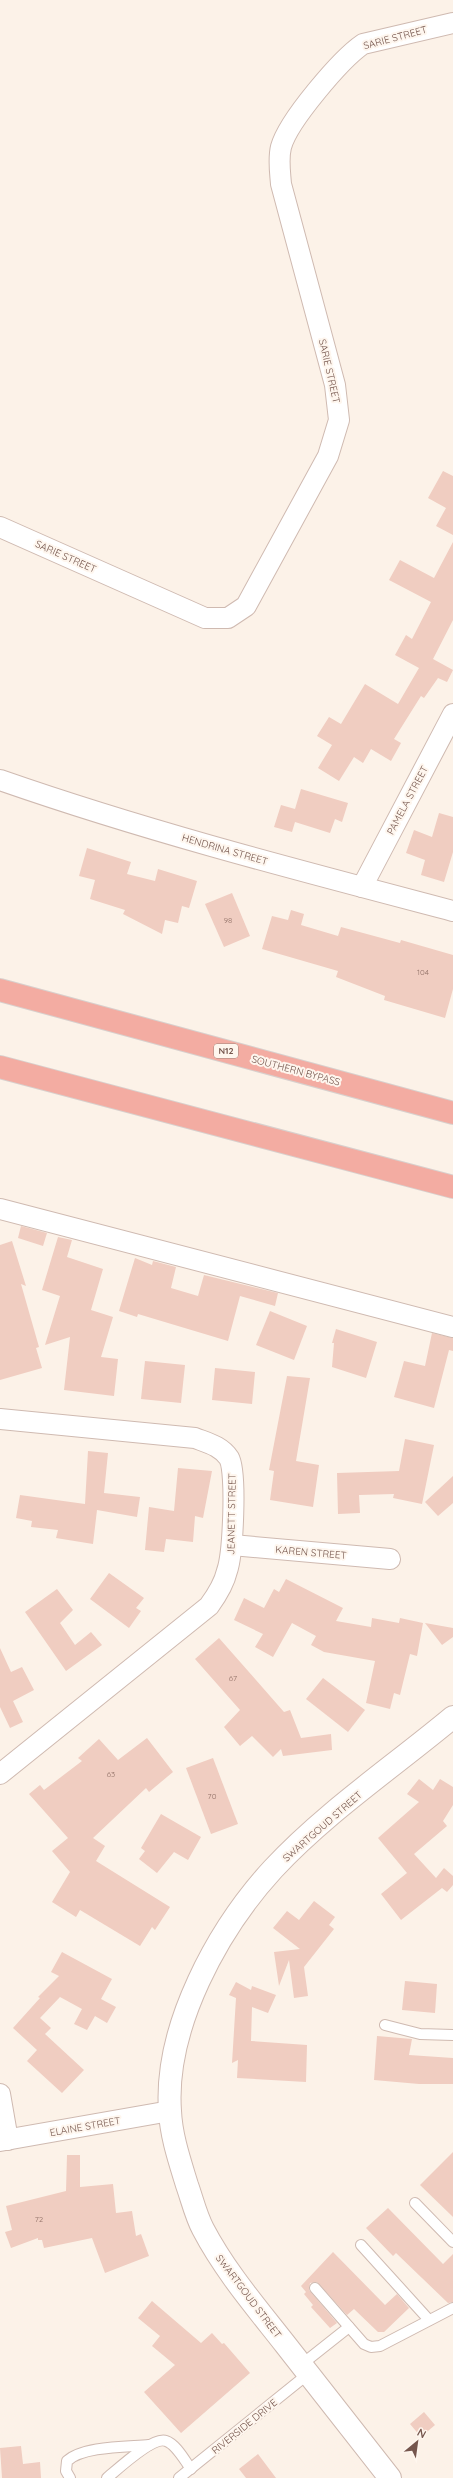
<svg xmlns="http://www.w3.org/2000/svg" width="453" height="2478" font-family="Quicksand,sans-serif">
<rect width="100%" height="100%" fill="#fcf2e8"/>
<g fill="#f0cdc1">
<path d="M443 471 453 476V535L436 526 446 508 428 498Z"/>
<path d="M453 542V620L433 659 453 670 447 682 438 678 424 698 421 696 394 739 401 743 391 761 371 749 363 763 354 757 339 781 318 768 332 745 317 736 329 717 341 724 365 684 398 704 419 668 395 655 406 635 412 639 431 602 389 580 400 560 434 578Z"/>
<path d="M301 789 348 803 342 822 335 819 330 833 295 822 292 832 274 827 281 805 295 809Z"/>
<path d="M439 813 453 817V852L444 882 421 875 425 860 406 853 414 830 432 837Z"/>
<path d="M87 848 131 862 127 874 155 881 158 869 197 881 189 908 182 906 178 923 165 920 162 934 123 914 125 910 90 899 95 880 79 876Z"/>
<path d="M232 893 250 936 224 947 205 904Z"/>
<path d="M291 910 304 914 301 925 338 936 341 927 400 943 401 940 453 955V989L445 1018 384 1000 385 996 336 977 338 971 262 949 272 916 288 920Z"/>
<path d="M21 1226 47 1233 43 1246 18 1238Z"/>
<path d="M58 1237 72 1240 67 1257 103 1269 91 1310 113 1317 101 1357 118 1359 114 1396 64 1390 70 1337 45 1345 60 1296 42 1290Z"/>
<path d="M12 1241 26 1286 21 1284 39 1347 36 1348 42 1368 0 1380V1245Z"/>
<path d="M135 1258 152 1265 153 1261 176 1267 171 1288 198 1296 204 1275 278 1293 275 1306 240 1296 228 1341 138 1314 137 1317 119 1311Z"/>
<path d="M270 1311 307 1326 294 1360 256 1345Z"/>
<path d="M336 1329 377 1342 366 1378 332 1367 334 1343H332Z"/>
<path d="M432 1333 453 1338V1351L449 1350 434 1408 394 1397 404 1361 425 1366Z"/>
<path d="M145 1361 185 1365 181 1403 141 1399Z"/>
<path d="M215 1368 255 1372 252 1404 212 1400Z"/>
<path d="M287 1376 310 1378 296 1461 319 1465 313 1507 270 1500 274 1471 269 1470Z"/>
<path d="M405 1439 434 1445 422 1504 393 1498 394 1494 359 1495 360 1513 338 1514 337 1473 399 1471Z"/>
<path d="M88 1451 108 1453 104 1493 140 1497 137 1517 97 1510 93 1544 56 1538 58 1530 31 1527 32 1521 16 1518 20 1495 85 1504Z"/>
<path d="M178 1468 212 1471 203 1518 195 1516 193 1542 166 1539 164 1552 145 1550 149 1507 174 1511Z"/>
<path d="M453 1476V1503L438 1516 425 1502Z"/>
<path d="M109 1573 144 1598 136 1608 141 1611 129 1628 90 1599Z"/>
<path d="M286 1579 343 1608 336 1621 371 1627 372 1618 399 1623 400 1618 423 1623 417 1656 410 1654 400 1695 394 1693 390 1709 366 1703 375 1661 324 1652 311 1645 316 1636 292 1623 273 1657 255 1647 263 1634 234 1620 244 1598 264 1608 274 1589 279 1592Z"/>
<path d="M57 1589 73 1610 60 1623 75 1645 91 1632 102 1645 66 1671 25 1612Z"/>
<path d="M425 1623 453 1628V1637L442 1645Z"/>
<path d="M219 1638 284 1712 290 1710 301 1738 331 1734 332 1750 283 1756 281 1749 273 1757 252 1736 240 1746 224 1727 240 1710 195 1659Z"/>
<path d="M0 1648 11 1672 22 1667 34 1690 13 1701 23 1722 10 1728 0 1707Z"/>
<path d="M323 1678 365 1710 348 1732 306 1699Z"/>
<path d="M147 1738 173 1772 149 1792 146 1788 93 1838 105 1846 96 1861 170 1907 155 1930 152 1927 140 1946 80 1910 76 1917 52 1902 70 1872 52 1851 68 1838 29 1794 40 1785 44 1790 82 1761 78 1758 99 1739 118 1760Z"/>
<path d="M213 1758 238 1824 211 1834 186 1768Z"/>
<path d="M419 1779 433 1790 440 1779 453 1787V1805L443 1821 447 1826 414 1854 436 1878 444 1868 453 1876V1885L447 1892 442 1888 401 1920 381 1894 407 1873 378 1838 419 1802 407 1794Z"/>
<path d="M161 1814 201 1837 188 1860 174 1852 157 1873 139 1859 145 1851 141 1848Z"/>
<path d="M314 1901 335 1917 329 1925 334 1929 304 1967 308 1996 294 1998 289 1960 279 1986 274 1952 300 1949 273 1928 287 1911 299 1920Z"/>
<path d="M62 1952 112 1979 101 1999 116 2007 107 2023 95 2016 87 2030 74 2024 82 2009 60 1997 40 2018 51 2028 45 2034 84 2070 62 2093 27 2061 37 2050 13 2028 40 1998 38 1997 59 1976 51 1972Z"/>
<path d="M405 1981 437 1984 435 2013 402 2010Z"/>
<path d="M236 1982 251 1990 252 1986 276 1995 268 2013 252 2007 251 2041 307 2045 306 2082 237 2078 238 2060 232 2063 236 1998 229 1995Z"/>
<path d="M377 2036 412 2039 409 2055 453 2058V2084H419L374 2080Z"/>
<path d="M453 2152V2217L420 2185Z"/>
<path d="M67 2155H80V2187L113 2184 116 2213 132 2211 136 2236 141 2234 149 2256 105 2273 92 2238 44 2248 42 2240H38V2238L11 2248 5 2232 12 2230 6 2206 66 2191Z"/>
<path d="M388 2208 443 2264 453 2254V2302L448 2303 396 2253 393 2256 366 2228Z"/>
<path d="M333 2252 385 2305 397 2294 409 2308 384 2332H378L354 2309 347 2315 317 2282 310 2283 309 2290 337 2323 330 2328 311 2307 313 2305 304 2294 306 2292 301 2286Z"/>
<path d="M152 2301 201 2343 212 2333 222 2344 224 2343 250 2373 181 2433 144 2392 175 2365 152 2346 160 2336 138 2318Z"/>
<path d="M424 2412 435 2425 421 2437 410 2424Z"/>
<path d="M21 2446 23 2464 40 2462 41 2478H2L0 2448Z"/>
<path d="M258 2454 276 2478H246L239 2469Z"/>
</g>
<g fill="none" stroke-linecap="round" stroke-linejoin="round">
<defs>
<g id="service">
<path d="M385 2025 420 2034 453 2035"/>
<path d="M415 2203 453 2242"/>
<path d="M361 2245 429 2320"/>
<path d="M315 2288 364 2344 371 2347 380 2346 453 2308"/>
<path d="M301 2365 349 2327"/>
<path d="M70 2478 66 2471 67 2461C83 2446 127 2447 149 2445"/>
<path d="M107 2478C118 2469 153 2436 166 2441 176 2444 185 2461 191 2469"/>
<path d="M179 2478 308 2374"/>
</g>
<g id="minor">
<path d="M0 527 205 618H228L246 606 328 456 339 420 335 385 281 184C280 171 278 159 281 147 288 121 341 59 363 44L453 23"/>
<path d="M0 780C149 832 301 871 453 911"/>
<path d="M362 887 453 714"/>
<path d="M0 1209 453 1327"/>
<path d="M0 1419 195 1438C208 1443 221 1446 229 1458 237 1472 233 1554 227 1571 224 1584 217 1595 209 1606L0 1774"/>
<path d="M232 1545 390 1559"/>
<path d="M0 2094 8 2140"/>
<path d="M0 2141 170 2111"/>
</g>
<path id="tertiary" d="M390 2478C355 2433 320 2389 285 2344 256 2307 225 2271 203 2229 196 2216 192 2199 187 2185 180 2162 171 2136 170 2111 164 2027 218 1929 273 1869 326 1812 393 1767 453 1717"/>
<g id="motorway">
<path d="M0 990 453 1113"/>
<path d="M0 1067 453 1187"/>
</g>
</defs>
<use href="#service" stroke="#cfbab1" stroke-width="12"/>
<use href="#minor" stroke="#cfbab1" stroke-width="22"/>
<use href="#tertiary" stroke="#cfbab1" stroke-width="24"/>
<use href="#motorway" stroke="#d8d0cd" stroke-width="24"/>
<use href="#service" stroke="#fff" stroke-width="10"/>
<use href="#minor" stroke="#fff" stroke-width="20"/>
<use href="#tertiary" stroke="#fff" stroke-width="22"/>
<use href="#motorway" stroke="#f3aca2" stroke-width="22"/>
</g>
<g text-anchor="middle" stroke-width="4" stroke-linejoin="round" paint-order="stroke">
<g font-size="8" fill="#94746a">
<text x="228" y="923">98</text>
<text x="423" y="975">104</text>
<text x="233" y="1681">67</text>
<text x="111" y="1777">63</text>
<text x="212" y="1799">70</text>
<text x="39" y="2222">72</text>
</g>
<rect fill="#fef6ee" stroke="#9e867d" stroke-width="1" x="214" y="1044" width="24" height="14" rx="3"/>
<g font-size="9" font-weight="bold" fill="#75564d">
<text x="226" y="1054">N12</text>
</g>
<g font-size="10" fill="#75564d" stroke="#fef6ee">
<text transform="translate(395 37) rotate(-15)" y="4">SARIE STREET</text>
<text transform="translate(330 371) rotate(77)" y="4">SARIE STREET</text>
<text transform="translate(66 556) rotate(24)" y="4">SARIE STREET</text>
<text transform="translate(407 800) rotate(-62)" y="4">PAMELA STREET</text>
<text transform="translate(225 849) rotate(16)" y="4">HENDRINA STREET</text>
<text transform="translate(296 1070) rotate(15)" y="4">SOUTHERN BYPASS</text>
<text transform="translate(231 1514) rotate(-89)" y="4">JEANETT STREET</text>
<text transform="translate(311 1552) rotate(5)" y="4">KAREN STREET</text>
<text transform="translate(322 1826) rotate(-41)" y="4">SWARTGOUD STREET</text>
<text transform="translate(85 2126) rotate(-10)" y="4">ELAINE STREET</text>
<text transform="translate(249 2296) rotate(53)" y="4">SWARTGOUD STREET</text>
<text transform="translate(244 2426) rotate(-39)" y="4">RIVERSIDE DRIVE</text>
</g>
</g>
<g transform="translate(417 2442) rotate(29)" stroke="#fef6ee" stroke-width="3" paint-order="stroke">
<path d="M0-3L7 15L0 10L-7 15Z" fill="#75564d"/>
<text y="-6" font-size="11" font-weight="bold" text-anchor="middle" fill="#75564d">N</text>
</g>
</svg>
